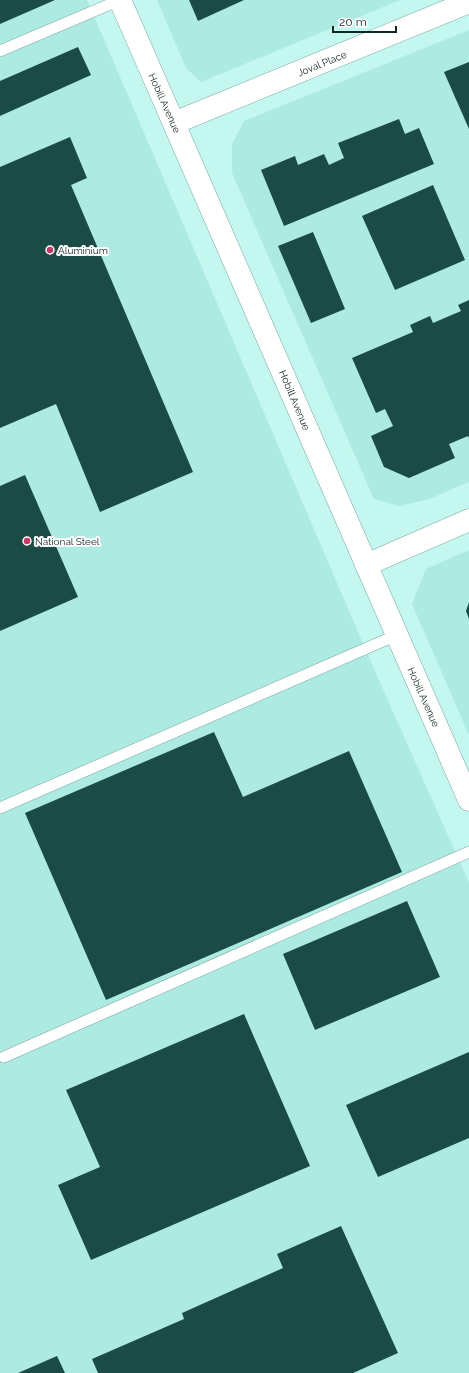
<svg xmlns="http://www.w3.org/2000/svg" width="469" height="1373" font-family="Raleway,sans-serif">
<rect width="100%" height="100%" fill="#c3f7ef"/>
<g fill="#adeae1">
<path d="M0 0H87L370 660 469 883V1373H0Z"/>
<path d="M157 0H400L201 82 186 68Z"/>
<path d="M469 30V482L429 499 399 506 374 499 232 173V144L244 121Z"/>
<path d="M469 550V735L412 604 426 569Z"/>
</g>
<g fill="#1a4b45">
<path d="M0 0H55L0 24Z"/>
<path d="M189 0H244L198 21Z"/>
<path d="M78 47 91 75 0 116V81Z"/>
<path d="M469 62V129L444 72Z"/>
<path d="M399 119 405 134 419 128 434 164 284 226 261 170 295 156 298 165 324 154 329 165 344 158 338 143Z"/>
<path d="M70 137 87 178 71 185 193 472 100 512 56 404 0 428V167Z"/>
<path d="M433 185 465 260 395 290 362 216Z"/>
<path d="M313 232 345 309 311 323 278 246Z"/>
<path d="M469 300V438L468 436 449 444 455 458 409 478 384 467 371 436 393 426 385 409 376 413 352 358 413 332 410 325 430 316 433 323 461 311 458 305Z"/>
<path d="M25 475 78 597 0 631V486Z"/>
<path d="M469 602V619L466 611Z"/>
<path d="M214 732 243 797 349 751 402 872 106 1000 25 813Z"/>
<path d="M407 901 440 977 315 1030 283 954Z"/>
<path d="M244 1014 310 1166 91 1260 58 1185 100 1167 66 1090Z"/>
<path d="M469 1052V1138L378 1177 346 1105Z"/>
<path d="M341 1226 398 1353 353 1373H98L92 1359 184 1319 182 1313 283 1268 277 1254Z"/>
<path d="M57 1356 65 1373H18Z"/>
</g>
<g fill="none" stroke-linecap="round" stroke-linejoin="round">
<defs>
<g id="service">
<path d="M0 51 120 0"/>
<path d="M0 808 397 635"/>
<path d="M4 1057 469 852"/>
</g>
<path id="minor" d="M174 123 469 2"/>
<g id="tertiary">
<path d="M120 0 469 800"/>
<path d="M366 565 469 520"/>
</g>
</defs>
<use href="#service" stroke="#77a8a1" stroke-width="12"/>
<use href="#minor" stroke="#77a8a1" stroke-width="23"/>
<use href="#tertiary" stroke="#77a8a1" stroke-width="23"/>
<use href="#service" stroke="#fff" stroke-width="11"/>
<use href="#minor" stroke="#fff" stroke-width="22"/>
<use href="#tertiary" stroke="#fff" stroke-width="22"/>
</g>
<g fill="#c73a68" stroke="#fff" stroke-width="1.5">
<circle cx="50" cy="250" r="4"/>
<circle cx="27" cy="541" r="4"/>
</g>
<g text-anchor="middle" stroke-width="4" stroke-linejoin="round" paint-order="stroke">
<g font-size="10" fill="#122624" stroke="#fff">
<text transform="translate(322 63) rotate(-22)" y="4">Joval Place</text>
<text transform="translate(165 103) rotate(66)" y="4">Hobill Avenue</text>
<text transform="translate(295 400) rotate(67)" y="4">Hobill Avenue</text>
<text transform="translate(424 697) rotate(66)" y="4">Hobill Avenue</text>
</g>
<g font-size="10" fill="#122624" stroke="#fff" text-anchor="start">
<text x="58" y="254">Aluminium</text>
<text x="35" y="545">National Steel</text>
</g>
</g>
<path d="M333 26v6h63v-6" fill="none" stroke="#122624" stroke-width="2"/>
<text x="339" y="26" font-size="12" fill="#122624" stroke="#ffffff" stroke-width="3" paint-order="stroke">20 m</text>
</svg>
